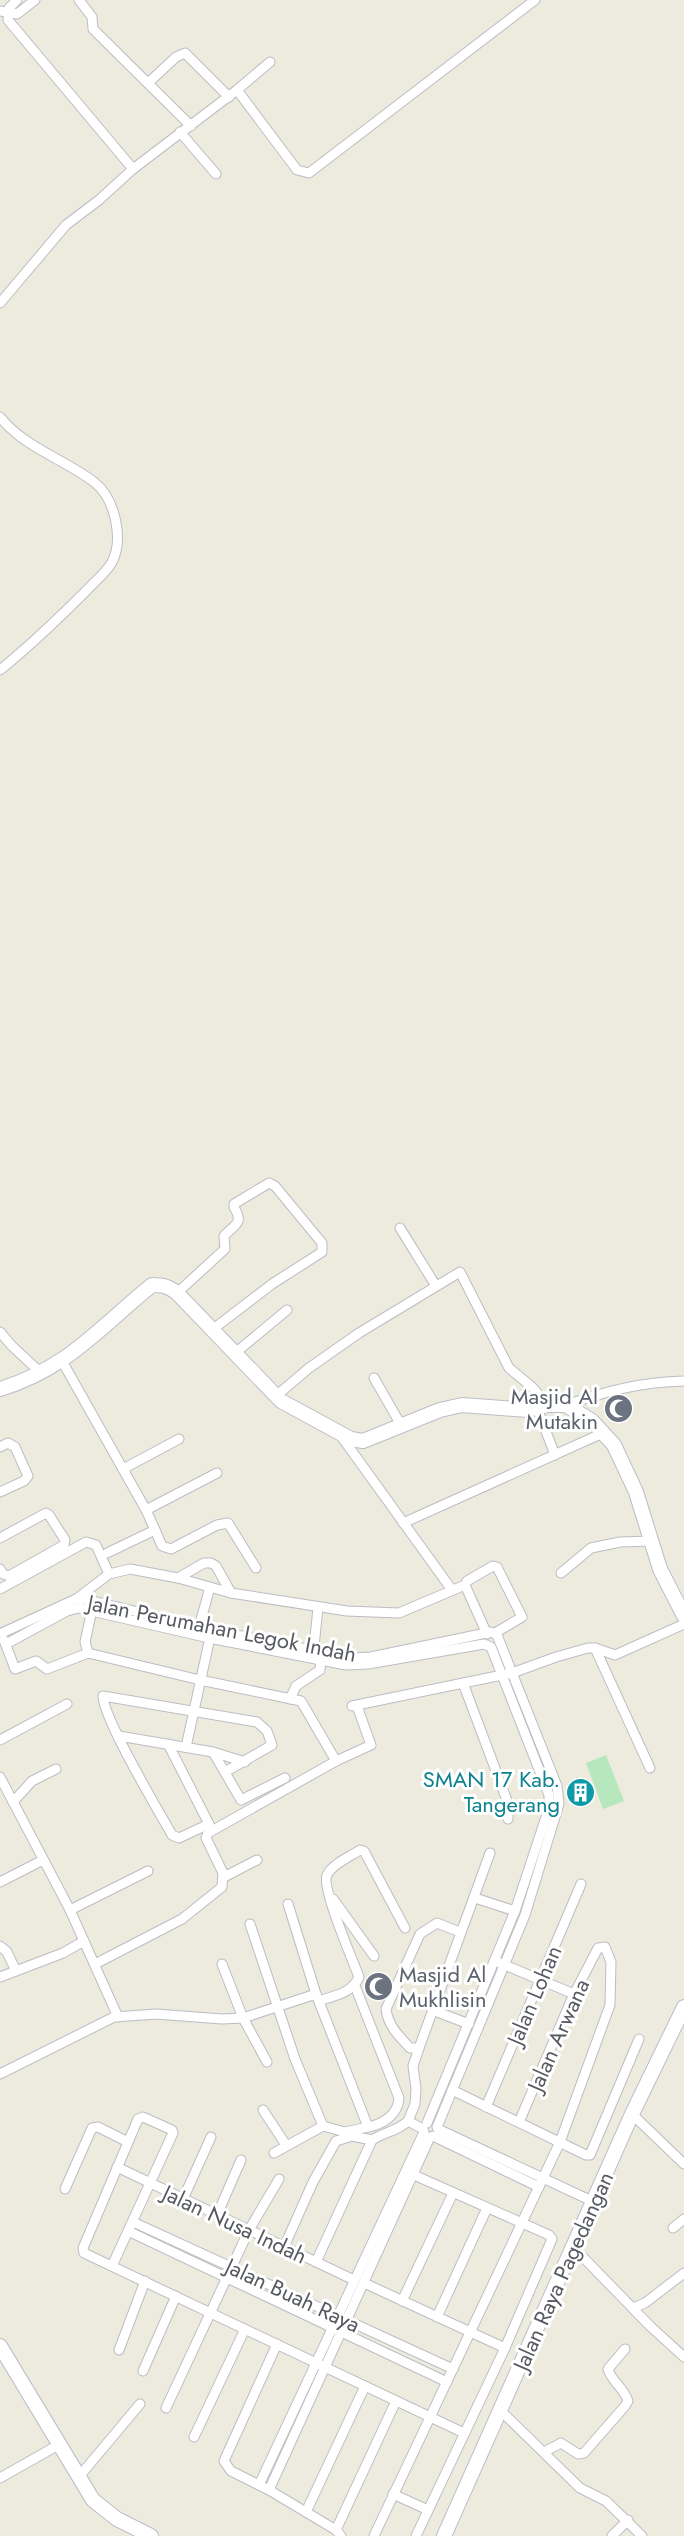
<svg xmlns="http://www.w3.org/2000/svg" width="684" height="2536" font-family="Jost,sans-serif">
<rect width="100%" height="100%" fill="#edebde"/>
<path fill="#b7e7bc" d="M606 1755 624 1801 603 1809 586 1763Z"/>
<g fill="none" stroke-linecap="round" stroke-linejoin="round">
<defs>
<g id="street">
<path d="M17 0 9 8 8 20 133 169"/>
<path d="M79 0 92 17 93 29 191 126"/>
<path d="M0 11 17 14 35 0"/>
<path d="M148 83 176 57 185 53 229 97"/>
<path d="M237 90 297 170 309 173 535 0"/>
<path d="M180 132 216 174"/>
<path d="M0 303 66 225 99 200 133 169 237 90 270 62"/>
<path d="M0 417C25 448 64 459 94 482 115 498 124 539 112 562 107 572 95 581 88 589 60 617 31 645 0 670"/>
<path d="M400 1228 436 1286"/>
<path d="M177 1293 225 1249 224 1236C235 1224 244 1224 234 1207V1204L269 1183 275 1186 322 1243V1252L272 1284 212 1330"/>
<path d="M0 1332 12 1346 41 1373"/>
<path d="M234 1354 287 1310"/>
<path d="M62 1361 146 1510"/>
<path d="M374 1378 401 1425"/>
<path d="M276 1396 309 1368 359 1333 460 1272 509 1368 532 1387 548 1405"/>
<path d="M566 1405C607 1391 641 1382 684 1381"/>
<path d="M537 1408 555 1455"/>
<path d="M341 1436 452 1590"/>
<path d="M0 1447 8 1443 15 1447 28 1476 24 1481 0 1492"/>
<path d="M123 1469 179 1439"/>
<path d="M403 1523 603 1433"/>
<path d="M155 1530 162 1546 171 1549 217 1525 228 1523 256 1568"/>
<path d="M0 1538 46 1513 49 1515 65 1540 64 1545 9 1576 3 1574 0 1569"/>
<path d="M107 1553 155 1530 146 1510 217 1473"/>
<path d="M561 1573 591 1548 620 1542 651 1541"/>
<path d="M178 1578 204 1563H211L216 1566 231 1593"/>
<path d="M465 1585 487 1634"/>
<path d="M0 1589 86 1542 96 1545 109 1574"/>
<path d="M75 1600 109 1574 130 1569 178 1578 231 1593 347 1611 399 1613 465 1585 467 1581 493 1566 497 1567 522 1617 495 1633"/>
<path d="M199 1627 210 1587"/>
<path d="M2 1633 76 1599 93 1601 212 1630 351 1658 371 1657 491 1632 497 1635 557 1786 559 1804 525 1915 437 2127"/>
<path d="M4 1640 15 1669 36 1661 47 1669 88 1653 200 1680 301 1701 336 1761"/>
<path d="M6 1644 67 1611 79 1608 209 1638 346 1665 368 1664 484 1644 491 1647 549 1795V1808L515 1911 427 2123"/>
<path d="M595 1648 650 1768"/>
<path d="M88 1653 85 1642 93 1605"/>
<path d="M313 1656 318 1608"/>
<path d="M463 1683 508 1803V1819"/>
<path d="M290 1699 296 1686 320 1670 321 1660"/>
<path d="M352 1706 512 1673 556 1657 588 1648H595L615 1655 684 1624"/>
<path d="M119 1736 213 1752 245 1762"/>
<path d="M0 1740 67 1704"/>
<path d="M168 1744 209 1824 179 1838 172 1835C158 1810 103 1718 103 1696L257 1722 267 1731 272 1745 225 1772"/>
<path d="M186 1747 211 1633"/>
<path d="M213 1752 241 1800 285 1778"/>
<path d="M0 1777 70 1910 118 2017"/>
<path d="M13 1802 32 1781 56 1769"/>
<path d="M224 1877 257 1860"/>
<path d="M0 1882 43 1860"/>
<path d="M475 1898 515 1911"/>
<path d="M333 1899 374 1956"/>
<path d="M70 1910 148 1871"/>
<path d="M250 1924 295 2059 323 2126"/>
<path d="M460 1932 437 1923 420 1934 386 2009C388 2026 399 2036 410 2048H419L490 1853"/>
<path d="M0 1946 7 1952 16 1971"/>
<path d="M500 1963 574 1994"/>
<path d="M95 1964 182 1919 222 1887 223 1873 206 1838 208 1833 336 1761 371 1745 357 1706"/>
<path d="M222 1964 243 2018 267 2062"/>
<path d="M0 1977 63 1953 84 1941"/>
<path d="M355 1986 399 2098C398 2115 383 2124 368 2127"/>
<path d="M319 2001C335 1995 351 1994 359 1977 353 1961 321 1887 327 1875 332 1864 351 1856 360 1850L364 1851 405 1928"/>
<path d="M432 2010 469 2024"/>
<path d="M0 2074 114 2017 156 2014 222 2019 243 2018 316 1994"/>
<path d="M452 2090 586 2155H590L639 2039"/>
<path d="M486 2107 581 1884"/>
<path d="M263 2110 286 2145"/>
<path d="M632 2114 684 2164"/>
<path d="M408 2121 415 2104 416 2089 413 2066 419 2048"/>
<path d="M438 2129 594 2202"/>
<path d="M433 2136 539 2187"/>
<path d="M274 2153 323 2126 345 2132 368 2127 316 1994 288 1904"/>
<path d="M117 2167 354 2280"/>
<path d="M414 2175 549 2235 552 2239 505 2348 416 2536"/>
<path d="M65 2189 92 2128 98 2127 128 2142"/>
<path d="M183 2199 211 2137"/>
<path d="M217 2215 241 2160"/>
<path d="M133 2222 453 2369"/>
<path d="M673 2228 684 2219"/>
<path d="M128 2231 447 2382"/>
<path d="M284 2247 313 2182 336 2141 352 2136 372 2140"/>
<path d="M574 2248 650 2326 684 2357"/>
<path d="M316 2262 372 2140C384 2132 398 2131 408 2121L423 2129"/>
<path d="M112 2266 173 2133 172 2130 143 2117 138 2119 83 2248 84 2253 464 2433"/>
<path d="M364 2283 505 2348"/>
<path d="M402 2301 453 2193"/>
<path d="M633 2308 645 2303 684 2273"/>
<path d="M437 2317 487 2208"/>
<path d="M277 2344 224 2461 231 2471 269 2490 336 2530 341 2536"/>
<path d="M119 2350 145 2281"/>
<path d="M143 2371 176 2296"/>
<path d="M166 2408 249 2230 279 2179"/>
<path d="M501 2411 580 2488 606 2501 642 2536"/>
<path d="M194 2437 245 2329"/>
<path d="M544 2452 561 2443 578 2454 584 2453 625 2406 628 2401C624 2388 611 2381 608 2369L625 2349"/>
<path d="M0 2478 60 2444"/>
<path d="M78 2478 140 2404"/>
<path d="M259 2485 424 2132"/>
<path d="M269 2490 430 2137"/>
<path d="M393 2494 428 2510"/>
<path d="M306 2512 365 2386"/>
<path d="M336 2530 396 2401"/>
<path d="M374 2536 560 2142 610 2005 611 1962 605 1947 598 1948 574 1994 519 2122"/>
<path d="M612 2536 628 2520"/>
</g>
<g id="secondary">
<path d="M0 1389C67 1369 100 1327 152 1285 163 1285 168 1286 177 1293L281 1401 351 1439 363 1441 440 1410 462 1405 528 1410 548 1405H566L592 1421 614 1445 636 1492 660 1569 684 1616"/>
<path d="M0 2346 93 2500 117 2519 151 2536"/>
<path d="M444 2536 632 2114 684 2007"/>
</g>
</defs>
<use href="#street" stroke="#bcbdc4" stroke-width="11"/>
<use href="#secondary" stroke="#bbbec6" stroke-width="16"/>
<use href="#street" stroke="#fff" stroke-width="9"/>
<use href="#secondary" stroke="#fff" stroke-width="14"/>
</g>
<defs>
<symbol id="mosque-disc" viewBox="-11 -11 22 22"><circle r="9.5" fill="#6b7280" stroke="#fff"/><path d="M3.5-4.9A6 6 0 1 0 3.5 4.9A5 5 0 1 1 3.5-4.9Z" fill="#fff"/></symbol>
<symbol id="building-disc" viewBox="-11 -11 22 22"><circle r="9.5" fill="#0f9aa8" stroke="#fff"/><path d="M-4-6H4V6H1V3H-1V6H-4ZM-2.5-4.3h1.7v1.8h-1.7ZM.8-4.3h1.7v1.8H.8ZM-2.5-1h1.7V.8h-1.7ZM.8-1h1.7V.8H.8Z" fill="#fff"/></symbol>
</defs>
<g fill-rule="evenodd">
<use href="#mosque-disc" x="602" y="1392" width="33" height="33"/>
<use href="#building-disc" x="564" y="1776" width="33" height="33"/>
<use href="#mosque-disc" x="362" y="1970" width="33" height="33"/>
</g>
<g text-anchor="middle" stroke-width="6" stroke-linejoin="round" paint-order="stroke">
<g font-size="22" fill="#5b616d" stroke="#fff" text-anchor="end">
<text x="598" y="1404">Masjid Al<tspan x="598" dy="25">Mutakin</tspan></text>
<text x="399" y="1982" text-anchor="start">Masjid Al<tspan x="399" dy="25">Mukhlisin</tspan></text>
</g>
<g font-size="22" fill="#575b61" stroke="#fff">
<text transform="translate(222 1628) rotate(11)" y="8">Jalan Perumahan Legok Indah</text>
<text transform="translate(534 1995) rotate(-67)" y="8">Jalan Lohan</text>
<text transform="translate(558 2035) rotate(-66)" y="8">Jalan Arwana</text>
<text transform="translate(235 2224) rotate(25)" y="8">Jalan Nusa Indah</text>
<text transform="translate(563 2271) rotate(-66)" y="8">Jalan Raya Pagedangan</text>
<text transform="translate(293 2295) rotate(25)" y="8">Jalan Buah Raya</text>
</g>
<g font-size="22" fill="#0d838f" stroke="#fff" text-anchor="end">
<text x="560" y="1787">SMAN 17 Kab.<tspan x="560" dy="25">Tangerang</tspan></text>
</g>
</g>
</svg>
